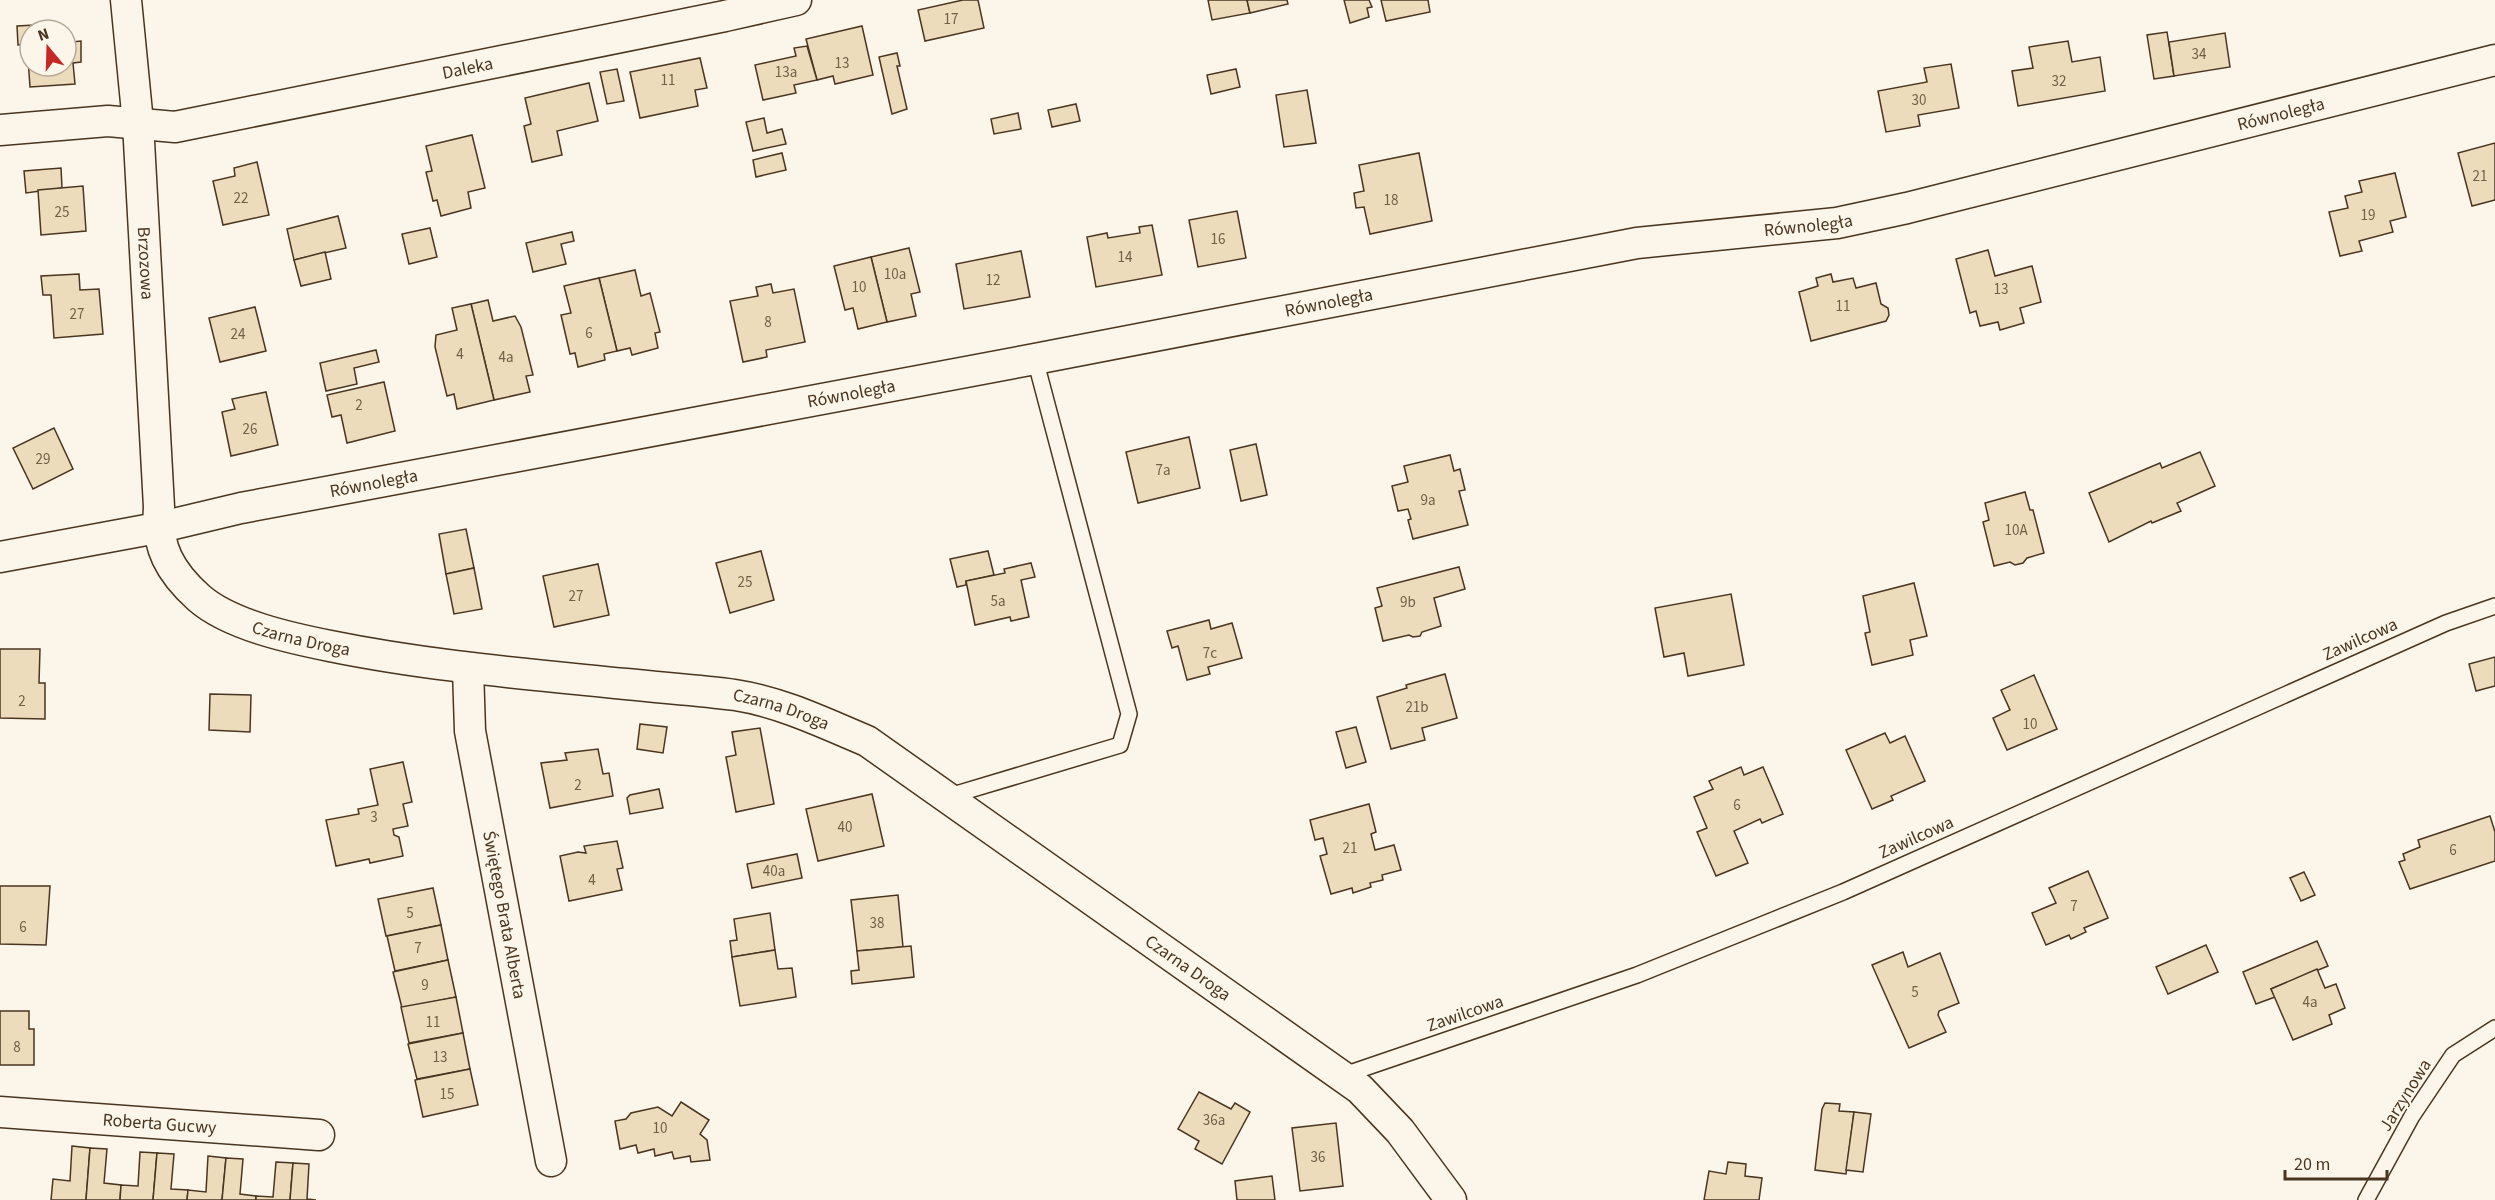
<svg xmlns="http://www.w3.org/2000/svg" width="2495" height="1200" font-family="'Source Sans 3',sans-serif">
<rect width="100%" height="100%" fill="#fbf6e9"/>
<g fill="#ecdcbc" stroke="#4a3520" stroke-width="1.5">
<path d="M963 0H978L984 28 925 41 918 10Z"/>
<path d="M1208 0H1247L1250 13 1212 20Z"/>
<path d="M1247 0H1287L1288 4 1250 13Z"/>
<path d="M1344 0H1369L1372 7 1367 8 1369 17 1350 23Z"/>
<path d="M1381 0H1428L1430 12 1386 21Z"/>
<path d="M54 24V30H30V66H66V39H72V42L81 41V62L73 63 75 84 30 87 27 44 18 45 17 26Z"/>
<path d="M862 26 873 75 835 84 833 76 817 80 806 39Z"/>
<path d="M2167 32 2174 76 2154 79 2147 35Z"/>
<path d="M2225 33 2230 67 2174 76 2169 42Z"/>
<path d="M2068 41 2072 62 2100 57 2105 91 2018 106 2012 71 2033 68 2029 47Z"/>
<path d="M807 46 817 80 794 85 796 93 763 100 755 65 796 56 794 48Z"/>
<path d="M897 53 900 66H897L907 109 892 114 879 57Z"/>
<path d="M700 58 707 88 695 90 698 106 640 118 630 72Z"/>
<path d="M1951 64 1959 108 1918 115 1920 126 1886 132 1878 91 1927 82 1924 68Z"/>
<path d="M617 69 624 101 607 104 600 72Z"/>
<path d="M1236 69 1240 87 1211 94 1207 75Z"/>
<path d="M589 83 598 121 557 131 562 155 532 162 524 126 531 124 525 98Z"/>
<path d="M1307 90 1316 143 1284 147 1276 95Z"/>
<path d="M1076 104 1080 121 1052 127 1048 110Z"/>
<path d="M1018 113 1021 129 994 134 991 119Z"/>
<path d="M764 118 767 133 782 129 786 144 753 151 746 122Z"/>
<path d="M472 135 485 188 468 192 471 208 441 216 437 200 433 201 426 172 432 171 426 146Z"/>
<path d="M2495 143V200L2472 206 2458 153Z"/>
<path d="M782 153 786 170 756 177 753 160Z"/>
<path d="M1419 153 1432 221 1370 234 1364 207 1356 208 1354 193 1364 191 1359 165Z"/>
<path d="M257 162 269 215 223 225 213 181 235 176 234 168Z"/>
<path d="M61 168 62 188 26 193 24 171Z"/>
<path d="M2395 173 2406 217 2390 221 2393 232 2359 241 2362 251 2340 256 2329 212 2348 208 2345 196 2362 192 2359 181Z"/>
<path d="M83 186 86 231 41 235 38 190Z"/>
<path d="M1237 211 1246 258 1198 267 1189 220Z"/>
<path d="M338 216 346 248 294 260 287 229Z"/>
<path d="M1152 225 1162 275 1096 287 1087 237 1107 233 1108 238 1140 233 1139 227Z"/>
<path d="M430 228 437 257 409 264 402 234Z"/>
<path d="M572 232 574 241 561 244 566 264 533 272 526 243Z"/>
<path d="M909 248 920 292 911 294 916 316 887 322 871 257Z"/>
<path d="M1988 250 1995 276 2032 266 2041 302 2020 308 2024 323 2000 330 1998 322 1980 326 1976 311 1970 313 1956 259Z"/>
<path d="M1021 251 1030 297 964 309 956 264Z"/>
<path d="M325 252 331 279 301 286 294 260Z"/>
<path d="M871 257 887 322 858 329 853 308 845 310 834 266Z"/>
<path d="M635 270 641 296 650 293 660 332 655 333 658 348 632 355 630 348 617 351 599 278Z"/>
<path d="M79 274 80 290 99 289 103 334 54 338 51 295H43L41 276Z"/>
<path d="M1831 274 1833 282 1853 278 1856 288 1876 283 1881 304 1888 308 1889 315 1886 321 1811 341 1799 292 1818 286 1816 278Z"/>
<path d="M599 278 617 351 604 354 605 360 578 367 575 353 570 354 561 315 571 313 564 286Z"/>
<path d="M771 284 773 293 794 289 805 342 766 350 767 357 743 362 730 301 758 296 756 287Z"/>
<path d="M488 300 493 321 515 316 521 327 533 375 526 376 530 392 494 400 471 304Z"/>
<path d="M471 304 494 400 457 409 454 394 447 396 435 347 436 335 457 330 452 308Z"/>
<path d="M255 307 266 351 220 362 209 318Z"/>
<path d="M376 350 379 362 354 368 357 384 326 391 320 363Z"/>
<path d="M384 382 395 431 347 443 341 415 332 417 327 395Z"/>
<path d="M266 392 278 445 231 456 222 412 235 409 232 399Z"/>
<path d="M54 428 73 469 33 489 13 448Z"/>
<path d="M1189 437 1200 488 1138 503 1126 452Z"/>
<path d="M1256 444 1267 495 1241 501 1230 450Z"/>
<path d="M2200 452 2215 486 2177 503 2181 511 2152 523 2151 521 2109 542 2089 493 2160 463 2162 468Z"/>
<path d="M1450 455 1454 471 1460 469 1465 490 1459 491 1468 525 1413 539 1408 520 1411 519 1408 509 1398 511 1392 486 1408 482 1404 466Z"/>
<path d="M2025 492 2030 510H2033L2044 553 2027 558 2023 563 2015 565 2010 562 1994 566 1983 522 1989 520 1985 503Z"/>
<path d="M466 529 474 568 446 574 439 534Z"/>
<path d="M761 551 774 600 730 613 716 563Z"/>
<path d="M988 551 994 575 966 581V585L957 587 950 559Z"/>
<path d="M1031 563 1035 577 1021 580 1029 617 1011 621 1010 617 975 625 966 581 1005 573 1004 569Z"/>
<path d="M598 564 609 615 554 627 543 576Z"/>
<path d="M1459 567 1465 589 1434 598 1441 626 1422 632 1420 636 1413 637 1409 635 1383 641 1375 608 1382 606 1377 588Z"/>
<path d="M474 568 482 609 454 614 446 574Z"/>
<path d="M1914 583 1927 636 1910 640 1913 655 1872 665 1865 633 1870 632 1863 596Z"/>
<path d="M1731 594 1744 665 1688 676 1684 653 1664 657 1655 608Z"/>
<path d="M1209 620 1211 629 1232 623 1242 658 1208 667 1210 674 1187 680 1178 646 1172 648 1167 631Z"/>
<path d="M0 649H40L39 683H45V719L0 718Z"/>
<path d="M2495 657V686L2476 691 2469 664Z"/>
<path d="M1445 674 1457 718 1422 728 1425 740 1391 749 1377 697 1407 688 1406 685Z"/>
<path d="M2034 675 2057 729 2007 750 1993 718 2010 710 2001 690Z"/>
<path d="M210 694 251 695 250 732 209 730Z"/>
<path d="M640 724 667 727 663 753 637 749Z"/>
<path d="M1356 727 1366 762 1346 768 1336 732Z"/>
<path d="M760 728 774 804 736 812 726 757 736 755 732 732Z"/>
<path d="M1885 733 1890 743 1905 736 1925 781 1891 796 1893 800 1872 809 1846 750Z"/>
<path d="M598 749 603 774 609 773 613 796 550 808 541 763 567 760 565 753Z"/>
<path d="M403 762 412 802 403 804 408 826 393 829 394 835 399 837 403 856 370 863 369 859 336 866 326 820 359 814 358 809 378 805 370 769Z"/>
<path d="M1741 767 1744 775 1763 767 1783 814 1762 823 1760 819 1734 831 1748 863 1716 876 1697 832 1707 828 1694 797 1713 789 1709 781Z"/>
<path d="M659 789 663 808 630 814 627 798 630 795Z"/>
<path d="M872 794 884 846 818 861 806 809Z"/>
<path d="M1369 804 1376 832 1371 834 1375 850 1394 845 1401 870 1382 875 1383 880 1370 883 1371 887 1353 893 1352 888 1331 894 1320 856 1327 854 1323 838 1315 840 1310 820Z"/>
<path d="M2490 816 2495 832V861L2410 889 2399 862 2405 860 2403 854 2420 847 2418 840Z"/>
<path d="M617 841 623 868 617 869 622 890 569 901 560 856 578 852 586 853 584 846Z"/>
<path d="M797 854 802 878 752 888 747 864Z"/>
<path d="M2088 871 2108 918 2084 928 2086 932 2071 939 2069 935 2046 945 2032 913 2056 903 2049 888Z"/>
<path d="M2304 872 2315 895 2301 901 2290 878Z"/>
<path d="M0 886H50L46 945 0 944Z"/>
<path d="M433 888 441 925 386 936 378 899Z"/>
<path d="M898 895 903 947 857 951 851 900Z"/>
<path d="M770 913 775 950 732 957 730 941 737 940 734 919Z"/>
<path d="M441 925 448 960 395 971 387 936Z"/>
<path d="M2317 941 2328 966 2271 989 2275 997 2256 1004 2243 972Z"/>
<path d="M2206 945 2218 972 2168 994 2156 967Z"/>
<path d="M911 946 914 977 852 984 851 971 859 970 857 951Z"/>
<path d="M775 950 778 969 792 968 796 997 740 1006 732 957Z"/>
<path d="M1903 952 1908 967 1940 953 1959 1003 1939 1011 1938 1015 1946 1032 1909 1048 1872 965Z"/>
<path d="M448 960 456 997 402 1008 393 972Z"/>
<path d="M2317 969 2325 988 2336 984 2345 1008 2329 1015 2332 1024 2293 1040 2271 989Z"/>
<path d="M456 997 463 1033 409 1043 401 1007Z"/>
<path d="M0 1011H29V1029H34V1065H0Z"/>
<path d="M463 1033 470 1069 417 1079 408 1044Z"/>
<path d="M470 1069 478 1105 423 1117 415 1080Z"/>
<path d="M1199 1092 1231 1109 1235 1103 1250 1112 1222 1164 1195 1149 1199 1141 1178 1129Z"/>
<path d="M681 1102 709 1120 700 1134 707 1140 710 1160 691 1162 690 1156 674 1159 672 1152 655 1156 654 1149 638 1153 636 1145 620 1149 615 1121 626 1119 631 1113 658 1107 672 1116Z"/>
<path d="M1825 1103 1840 1104 1839 1111 1854 1112 1846 1174 1815 1170 1822 1109Z"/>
<path d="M1854 1112 1871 1114 1863 1172 1846 1170Z"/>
<path d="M1336 1123 1343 1186 1300 1191 1292 1128Z"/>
<path d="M72 1146 90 1148 86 1200H51L53 1179 70 1181Z"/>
<path d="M90 1148 107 1149 104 1183 121 1185 120 1200H86Z"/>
<path d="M140 1152 157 1153 153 1200H120L121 1185 138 1186Z"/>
<path d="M157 1153 174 1154 171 1189 188 1190 187 1200H153Z"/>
<path d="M208 1156 226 1158 222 1200H187L188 1190 206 1192Z"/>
<path d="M226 1158 243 1159 240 1194 256 1196V1200H222Z"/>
<path d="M276 1162 293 1163 290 1200H256V1196L273 1197Z"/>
<path d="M1728 1162 1746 1164 1745 1176 1762 1178 1759 1200H1704L1709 1171 1726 1174Z"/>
<path d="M293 1163 309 1164 307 1199 316 1200H290Z"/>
<path d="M1272 1176 1275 1200H1237L1235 1181Z"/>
</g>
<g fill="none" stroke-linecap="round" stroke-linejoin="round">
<defs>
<g id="service">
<path d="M946 797 1120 745 1129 714 1035 359"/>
<path d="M1341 1076 1637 975 1843 892 2446 623 2495 606"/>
<path d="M2366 1200 2412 1116 2453 1055 2495 1028"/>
</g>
<g id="minor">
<path id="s1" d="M126 0 138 123 159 507C156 547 170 572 199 598 230 625 290 638 330 646 428 666 527 674 626 684 662 688 699 690 735 695 781 702 824 723 867 741L1360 1089 1400 1131 1451 1200"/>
<path id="s2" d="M0 130 108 121 175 127 725 16 796 0"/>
<path id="s3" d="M0 557 157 528 241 508 1035 359 1637 243 1837 223 1907 208 2495 60"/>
<path id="s4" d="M468 669 470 731 551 1161"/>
<path id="s5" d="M0 1112 319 1135"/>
</g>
</defs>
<use href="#service" stroke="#4a3520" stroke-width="18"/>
<use href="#minor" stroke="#4a3520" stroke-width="33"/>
<use href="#service" stroke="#fbf6e9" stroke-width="15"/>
<use href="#minor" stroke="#fbf6e9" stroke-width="30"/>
</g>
<g text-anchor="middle" stroke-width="4.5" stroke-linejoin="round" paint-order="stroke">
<g font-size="15" fill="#725f47">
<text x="951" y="24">17</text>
<text x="2199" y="59">34</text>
<text x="842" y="68">13</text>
<text x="786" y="77">13a</text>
<text x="668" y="85">11</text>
<text x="2059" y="86">32</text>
<text x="1919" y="105">30</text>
<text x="2480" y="181">21</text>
<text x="241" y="203">22</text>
<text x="1391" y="205">18</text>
<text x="62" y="217">25</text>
<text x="2368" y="220">19</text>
<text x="1218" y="244">16</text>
<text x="1125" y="262">14</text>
<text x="895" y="279">10a</text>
<text x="993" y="285">12</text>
<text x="859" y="292">10</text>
<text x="2001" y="294">13</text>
<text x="1843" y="311">11</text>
<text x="77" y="319">27</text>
<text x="768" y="327">8</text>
<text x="589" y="338">6</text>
<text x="238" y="339">24</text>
<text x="460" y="359">4</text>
<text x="506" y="362">4a</text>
<text x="359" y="410">2</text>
<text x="250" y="434">26</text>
<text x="43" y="464">29</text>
<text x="1163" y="475">7a</text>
<text x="1428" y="505">9a</text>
<text x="2016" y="535">10A</text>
<text x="745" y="587">25</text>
<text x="576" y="601">27</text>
<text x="998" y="606">5a</text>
<text x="1408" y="607">9b</text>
<text x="1210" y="658">7c</text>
<text x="22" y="706">2</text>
<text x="1417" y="712">21b</text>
<text x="2030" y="729">10</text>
<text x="578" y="790">2</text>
<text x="1737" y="810">6</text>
<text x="374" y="822">3</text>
<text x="845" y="832">40</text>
<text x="1350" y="853">21</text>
<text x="2453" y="855">6</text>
<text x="774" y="876">40a</text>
<text x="592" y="885">4</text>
<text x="2074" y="911">7</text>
<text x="410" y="918">5</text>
<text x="877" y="928">38</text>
<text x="23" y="932">6</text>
<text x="418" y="953">7</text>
<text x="425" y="990">9</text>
<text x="1915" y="997">5</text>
<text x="2310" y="1007">4a</text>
<text x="433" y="1027">11</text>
<text x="17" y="1052">8</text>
<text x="440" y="1062">13</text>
<text x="447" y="1099">15</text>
<text x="1214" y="1125">36a</text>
<text x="660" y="1133">10</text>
<text x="1318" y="1162">36</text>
</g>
<g font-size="18" fill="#4a3520" stroke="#fbf6e9">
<text dy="6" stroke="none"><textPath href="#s2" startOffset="474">Daleka</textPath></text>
<text dy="6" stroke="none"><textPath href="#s3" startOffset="2325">Równoległa</textPath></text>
<text dy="6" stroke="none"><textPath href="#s3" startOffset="1839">Równoległa</textPath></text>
<text dy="6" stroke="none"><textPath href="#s1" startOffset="264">Brzozowa</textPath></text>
<text dy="6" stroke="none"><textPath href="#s3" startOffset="1353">Równoległa</textPath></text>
<text dy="6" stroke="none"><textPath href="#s3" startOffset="867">Równoległa</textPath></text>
<text dy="6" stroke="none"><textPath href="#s3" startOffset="381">Równoległa</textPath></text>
<text dy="6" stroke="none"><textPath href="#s1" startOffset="723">Czarna Droga</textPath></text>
<text transform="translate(2360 639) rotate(-24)" y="6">Zawilcowa</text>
<text dy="6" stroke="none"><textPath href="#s1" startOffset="1209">Czarna Droga</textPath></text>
<text transform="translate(1916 837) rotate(-24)" y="6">Zawilcowa</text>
<text dy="6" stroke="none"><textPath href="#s4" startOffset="249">Świętego Brata Alberta</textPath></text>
<text dy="6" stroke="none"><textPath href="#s1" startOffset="1694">Czarna Droga</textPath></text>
<text transform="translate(1465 1013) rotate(-19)" y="6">Zawilcowa</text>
<text transform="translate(2405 1095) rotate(-58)" y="6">Jarzynowa</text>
<text dy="6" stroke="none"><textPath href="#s5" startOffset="160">Roberta Gucwy</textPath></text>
</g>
</g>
<g transform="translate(48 48) rotate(341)"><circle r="28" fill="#fbf6e9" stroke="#b4a999" stroke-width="1.5"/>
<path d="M0-4.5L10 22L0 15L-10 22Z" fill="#c62828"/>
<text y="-9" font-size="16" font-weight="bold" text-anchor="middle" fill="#4a3520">N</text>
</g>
<path d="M2285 1170v9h102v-9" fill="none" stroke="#4a3520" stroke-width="3"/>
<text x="2294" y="1170" font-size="18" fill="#4a3520" stroke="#fbf6e9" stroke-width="4.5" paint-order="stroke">20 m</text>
</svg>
